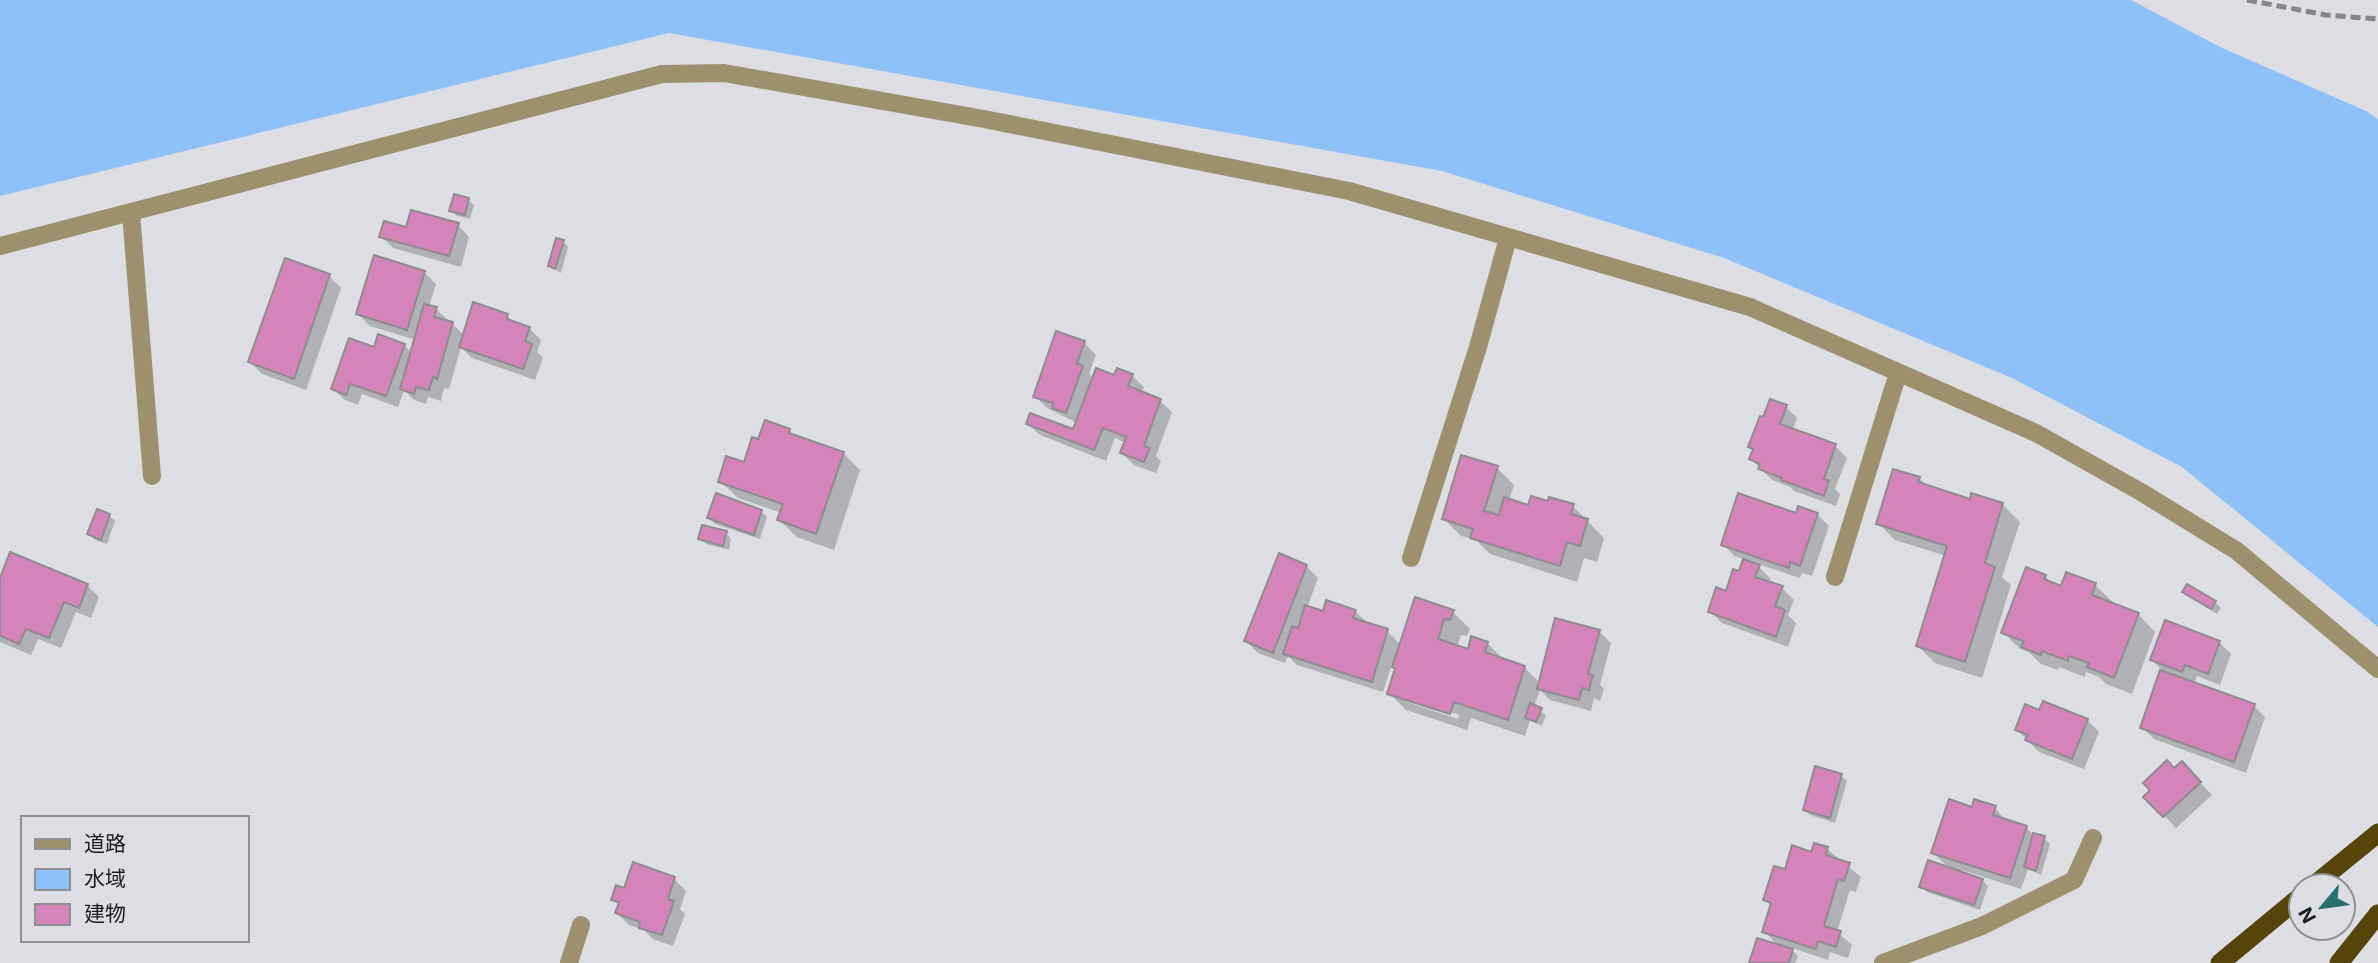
<svg xmlns="http://www.w3.org/2000/svg" width="2378" height="963" font-family="Inter,'Noto Sans JP',sans-serif">
<rect width="100%" height="100%" fill="#dddee3"/>
<path fill="#8ec1f8" d="M0 0H2131L2220 47 2366 111 2378 119V627L2182 467 2012 378 1724 258 1442 171 669 33 0 196Z"/>
<g fill="#0003" fill-rule="evenodd">
<path d="M468 200 474 205 470 219 457 216 451 210Z"/>
<path d="M458 225 469 237 461 267 393 248 381 236 408 229Z"/>
<path d="M563 241 568 247 561 273 550 266Z"/>
<path d="M286 260 329 276 341 288 306 390 262 374 250 362Z"/>
<path d="M424 272 436 284 429 307 436 309 464 335 507 316 515 324 529 328 541 340 537 352 543 358 535 380 472 358 461 347 449 389 444 388 441 401 428 397 426 404 414 400 404 390 398 407 362 394 358 405 345 400 333 389 375 349 404 345 412 353 416 340 370 326 358 314Z"/>
<path d="M1084 343 1096 355 1089 374 1094 379 1132 376 1144 387 1141 393 1160 401 1172 412 1156 456 1161 461 1156 473 1134 465 1122 453 1126 443 1115 438 1106 461 1040 435 1028 424 1074 431 1077 423 1047 408 1035 396Z"/>
<path d="M1786 407 1797 418 1793 430 1835 446 1847 458 1835 489 1840 494 1836 506 1794 491 1790 487 1772 480 1751 459 1764 419Z"/>
<path d="M789 430 795 437 843 453 860 470 834 550 797 537 779 520 782 513 738 498 720 481 745 464 760 441Z"/>
<path d="M1497 468 1514 485 1509 501 1529 507 1573 506 1604 538 1597 562 1584 558 1577 582 1490 554 1476 540 1461 536 1444 519Z"/>
<path d="M1919 478 1928 487 1971 501 2002 504 2020 522 2002 577 2011 585 1982 678 1935 663 1918 646 1946 556 1895 540 1878 523Z"/>
<path d="M761 511 767 517 760 539 715 524 709 518Z"/>
<path d="M1817 514 1829 526 1812 576 1802 573 1800 578 1755 563 1770 578 1769 583 1782 588 1794 600 1788 615 1796 623 1788 647 1722 623 1710 611 1727 593 1740 573 1745 559 1734 556 1723 544 1797 515Z"/>
<path d="M109 515 115 521 107 544 95 540 89 534Z"/>
<path d="M726 533 731 539 729 550 706 544 700 538Z"/>
<path d="M1306 566 1318 578 1307 608 1324 613 1355 611 1367 623 1387 631 1401 645 1453 612 1470 629 1467 636 1461 635 1457 647 1469 651 1487 643 1505 661 1524 667 1540 683 1599 631 1611 643 1600 685 1604 689 1600 701 1594 698 1591 711 1550 700 1540 690 1534 707 1546 715 1542 726 1530 720 1525 736 1471 718 1467 730 1406 710 1389 693 1397 669 1392 664 1383 692 1297 665 1288 656 1285 663 1258 653 1246 641ZM1407 698 1459 715 1458 719 1407 702Z"/>
<path d="M2067 574 2095 585 2113 602 2112 605 2138 614 2155 632 2132 694 2106 684 2099 677 2086 672 2085 677 2059 667 2058 670 2041 664 2029 652 2020 649 2003 632 2045 576 2053 585 2062 588Z"/>
<path d="M0 582 87 585 99 597 91 618 76 612 61 648 38 639 31 655 0 642Z"/>
<path d="M2188 586 2215 602 2221 608 2217 614 2190 597 2185 592Z"/>
<path d="M2219 642 2231 654 2220 685 2197 676 2194 684 2254 706 2265 717 2246 773 2154 739 2142 727 2162 670 2152 660Z"/>
<path d="M2040 712 2087 720 2099 732 2084 769 2039 752 2017 730Z"/>
<path d="M2175 770 2193 775 2212 795 2176 828 2146 797Z"/>
<path d="M1841 776 1847 781 1835 823 1810 815 1805 810Z"/>
<path d="M1995 808 2006 821 2026 827 2033 835 2044 838 2050 844 2041 875 2028 869 2021 889 1962 870 1961 873 1982 880 1988 886 1980 910 1927 892 1921 886 1950 869 1933 853 1973 809Z"/>
<path d="M1827 849 1861 877 1856 892 1850 890 1837 932 1852 945 1848 958 1830 952 1828 960 1789 947 1798 956 1795 963H1752L1779 947 1764 931 1772 907 1765 900 1786 872 1812 854Z"/>
<path d="M634 865 674 879 686 891 680 909 685 914 673 946 653 939 644 930 629 925 617 913 619 906 613 899 625 890Z"/>
</g>
<g fill="#d584b9" stroke="#908b8e" stroke-width="2">
<path d="M454 194 469 198 465 215 449 211Z"/>
<path d="M411 210 459 223 449 256 379 237 384 221 406 227Z"/>
<path d="M556 238 564 240 555 269 548 266Z"/>
<path d="M374 255 425 271 407 330 356 314Z"/>
<path d="M285 258 330 274 294 379 248 362Z"/>
<path d="M473 302 508 314 507 319 530 327 525 341 532 344 523 369 459 347Z"/>
<path d="M424 304 437 307 434 317 453 322 437 379 433 377 429 390 416 387 414 394 400 389Z"/>
<path d="M1056 331 1085 341 1077 363 1083 366 1066 413 1052 408 1053 403 1033 397Z"/>
<path d="M378 334 405 344 386 396 350 384 346 395 331 389 349 338 374 347Z"/>
<path d="M1096 368 1114 375 1117 368 1133 374 1128 386 1161 399 1144 446 1150 448 1144 462 1120 453 1126 437 1103 428 1094 450 1026 424 1030 413 1073 429Z"/>
<path d="M1770 399 1787 405 1780 424 1836 444 1824 479 1829 481 1824 496 1781 480 1782 478 1758 469 1760 464 1749 459 1753 449 1748 447 1760 416 1763 417Z"/>
<path d="M765 420 790 429 789 433 844 452 816 534 777 520 783 504 718 482 726 456 744 462 752 437 758 439Z"/>
<path d="M1461 455 1498 466 1484 511 1499 515 1504 497 1528 505 1531 496 1548 501 1549 497 1574 504 1571 514 1588 519 1580 546 1567 542 1560 566 1470 538 1473 529 1442 519Z"/>
<path d="M1893 469 1920 477 1918 482 1970 499 1971 493 2003 503 1985 563 1995 567 1965 662 1916 646 1947 546 1876 524Z"/>
<path d="M716 493 762 510 754 535 707 518Z"/>
<path d="M1738 493 1796 513 1798 506 1818 513 1800 566 1790 562 1789 568 1721 545Z"/>
<path d="M97 509 110 514 101 540 87 534Z"/>
<path d="M702 525 727 531 723 546 698 539Z"/>
<path d="M10 552 88 584 79 608 64 602 49 638 26 629 19 644 0 636V578Z"/>
<path d="M1279 553 1307 565 1273 653 1244 641Z"/>
<path d="M1743 559 1760 565 1755 577 1783 586 1775 606 1785 610 1776 637 1708 612 1716 587 1726 591 1733 569 1739 571Z"/>
<path d="M2026 567 2046 575 2044 579 2061 586 2066 572 2096 583 2092 595 2139 613 2114 678 2087 667 2089 663 2069 656 2068 661 2042 651 2041 655 2021 647 2024 641 2001 633Z"/>
<path d="M2187 584 2216 601 2211 609 2182 592Z"/>
<path d="M1415 597 1454 610 1450 620 1444 619 1438 639 1468 649 1471 636 1488 642 1485 652 1525 666 1508 720 1454 702 1450 714 1387 694 1395 668 1392 667Z"/>
<path d="M1326 600 1356 610 1353 618 1388 629 1372 682 1283 654 1292 626 1298 628 1305 605 1323 611Z"/>
<path d="M1555 618 1600 630 1588 674 1593 675 1589 690 1582 688 1579 700 1537 689Z"/>
<path d="M2165 620 2220 641 2208 674 2185 665 2182 672 2150 660Z"/>
<path d="M2160 670 2255 704 2234 762 2140 728Z"/>
<path d="M2043 701 2088 719 2072 759 2025 740 2028 735 2015 730 2025 704 2039 710Z"/>
<path d="M1530 703 1542 708 1536 722 1525 718Z"/>
<path d="M2167 760 2174 768 2182 761 2201 782 2163 817 2143 797 2150 790 2143 783Z"/>
<path d="M1815 766 1842 774 1830 818 1803 810Z"/>
<path d="M1949 799 1972 807 1974 799 1996 806 1993 815 2027 826 2010 878 1931 853Z"/>
<path d="M2033 833 2045 836 2036 871 2024 867Z"/>
<path d="M1814 843 1828 847 1826 855 1850 863 1844 881 1838 879 1824 926 1841 931 1836 947 1818 941 1816 949 1762 932 1771 903 1763 900 1774 866 1785 869 1792 845 1811 852Z"/>
<path d="M1928 860 1983 879 1974 905 1919 887Z"/>
<path d="M633 862 675 877 668 899 674 901 662 935 639 928 640 922 615 913 619 902 611 900 616 885 624 888Z"/>
<path d="M1757 938 1793 949 1789 963H1749Z"/>
</g>
<g fill="none" stroke-linecap="round" stroke-linejoin="round">
<g stroke="#9c916c" stroke-width="18">
<path d="M131 213 152 476"/>
<path d="M0 246 662 74 724 73 984 119 1349 191 1750 307 2036 433 2141 492 2237 551 2378 669"/>
<path d="M1411 558 1478 347 1508 238"/>
<path d="M1835 577 1898 373"/>
<path d="M569 963 581 925"/>
<path d="M1883 963 1982 926 2074 880 2093 838"/>
</g>
<g stroke="#55450a" stroke-width="19">
<path d="M2313 886 2378 833"/>
<path d="M2220 963 2301 896"/>
<path d="M2339 963 2378 914"/>
</g>
<path stroke="#858689" stroke-width="5" stroke-dasharray="10 5" stroke-linecap="butt" d="M2247 0 2326 15 2378 19"/>
</g>
<rect x="21" y="816" width="228" height="126" fill="#dddee3" stroke="#8f9094" stroke-width="2"/>
<rect x="35" y="839" width="35" height="10" fill="#9c916c" stroke="#8f9094" stroke-width="2"/>
<text x="84" y="851" font-size="21" fill="#1b1c1d">道路</text>
<rect x="35" y="869" width="35" height="21" fill="#8ec1f8" stroke="#8f9094" stroke-width="2"/>
<text x="84" y="886" font-size="21" fill="#1b1c1d">水域</text>
<rect x="35" y="904" width="35" height="21" fill="#d584b9" stroke="#8f9094" stroke-width="2"/>
<text x="84" y="921" font-size="21" fill="#1b1c1d">建物</text>
<g transform="translate(2322 907) rotate(241)"><circle r="33" fill="#dddee3" stroke="#8f9094" stroke-width="2"/>
<path d="M0-5L12 26L0 18L-12 26Z" fill="#27716c"/>
<text y="-10" font-size="19" font-weight="bold" text-anchor="middle" fill="#1b1c1d">N</text>
</g>
</svg>
